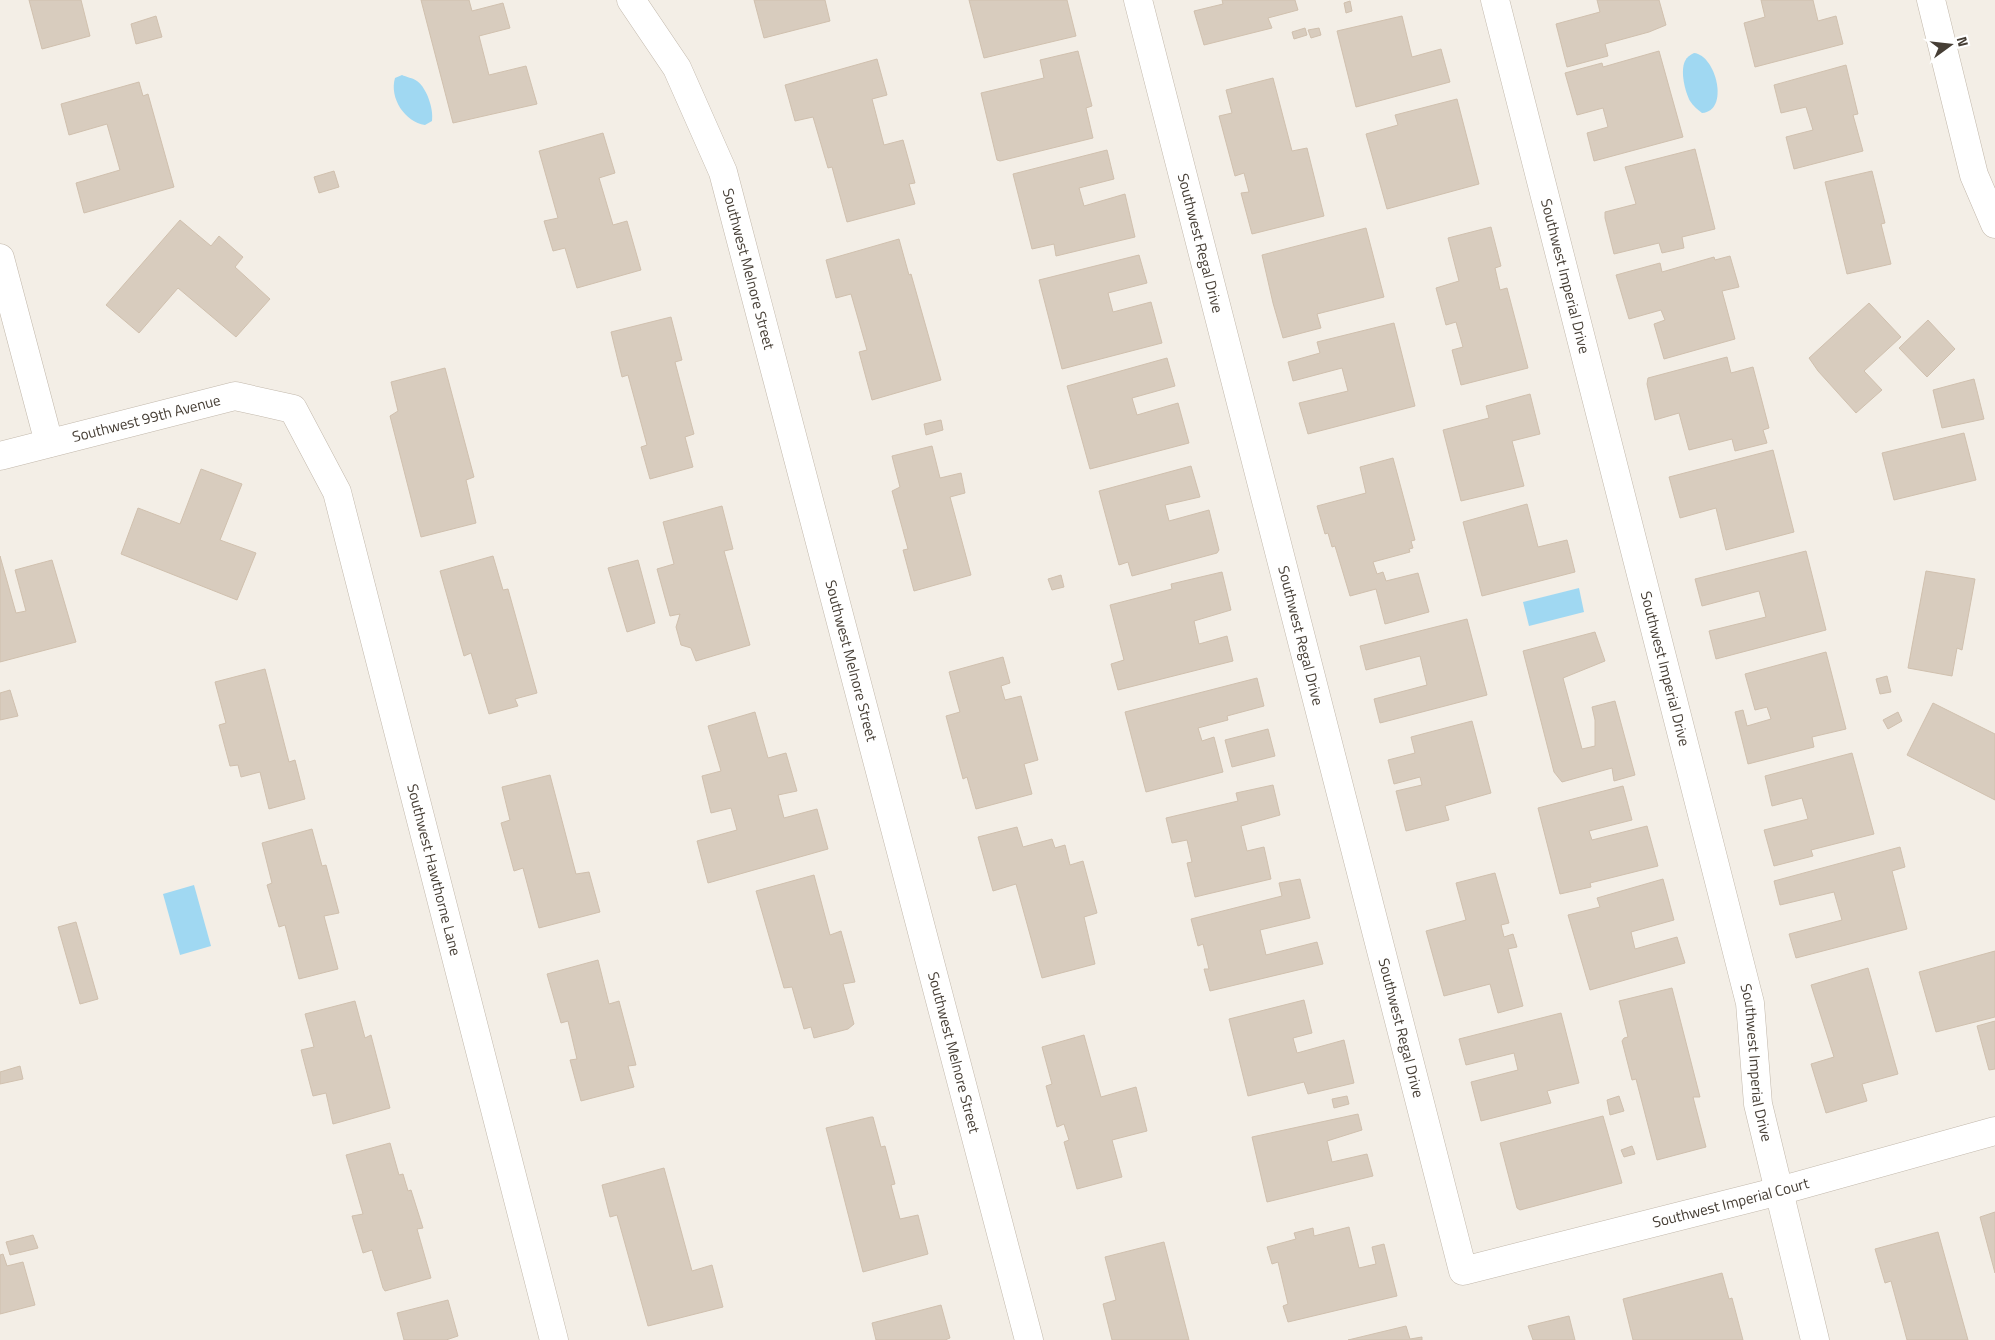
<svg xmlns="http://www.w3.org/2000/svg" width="1995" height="1340" font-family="'Titillium Web',sans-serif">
<rect width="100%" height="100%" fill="#f3eee6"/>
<g fill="#a0d8f2">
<path d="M1694 53C1716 55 1730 111 1702 113 1698 110 1693 106 1690 101 1685 92 1680 71 1685 61 1687 57 1690 55 1694 53Z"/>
<path d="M402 75C406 77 413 78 417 81 427 88 434 110 432 121L425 125C405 122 389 98 395 78Z"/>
<path d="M1579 588 1584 612 1529 626 1523 602Z"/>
<path d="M194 885 211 946 180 955 163 894Z"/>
</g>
<g fill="#d8ccbe" stroke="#d0c0ae">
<path d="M29 0H81L90 36 42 49Z"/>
<path d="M421 0H469L472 11 503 3 510 28 479 36 489 75 526 66 537 104 453 123Z"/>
<path d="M754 0H825L830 21 764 38Z"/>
<path d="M969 0H1067L1076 36 984 58Z"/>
<path d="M1222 0H1295L1298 10 1268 18 1272 28 1204 45 1194 11 1223 4Z"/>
<path d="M1597 0H1659L1666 25 1649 32 1605 44 1608 56 1567 67 1556 24 1600 12Z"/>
<path d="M1761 0H1813L1818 21 1836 16 1843 44 1755 67 1744 23 1765 17Z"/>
<path d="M1350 1 1352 11 1346 13 1344 3Z"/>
<path d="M156 16 162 37 136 44 131 24Z"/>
<path d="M1402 16 1412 57 1441 49 1450 82 1356 107 1337 31Z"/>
<path d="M1305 28 1307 35 1294 39 1292 32Z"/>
<path d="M1319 28 1321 35 1311 38 1308 30Z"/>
<path d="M1078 51 1092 106 1086 108 1093 138 1000 161 997 160 981 93 1044 78 1040 60Z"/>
<path d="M1659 51 1683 137 1594 161 1587 133 1608 127 1603 108 1577 115 1565 73 1602 63 1603 67Z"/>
<path d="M877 59 887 95 872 99 884 145 903 140 915 183 909 184 915 204 847 222 832 167 828 168 813 117 795 121 785 85Z"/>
<path d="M1846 65 1858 114 1853 115 1863 151 1794 169 1786 137 1813 130 1806 107 1781 113 1774 85Z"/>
<path d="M1273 78 1292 151 1307 148 1324 216 1252 234 1241 193 1249 192 1244 173 1235 176 1219 116 1232 113 1226 90Z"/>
<path d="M139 82 143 96 148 94 174 187 84 213 76 183 120 170 107 124 69 135 61 104Z"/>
<path d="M1457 99 1479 184 1387 209 1366 134 1398 125 1395 115Z"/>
<path d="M603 133 615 173 599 178 613 225 627 221 641 270 577 288 565 248 553 251 544 221 558 218 539 151Z"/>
<path d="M1695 149 1715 229 1682 237 1684 248 1662 253 1659 243 1614 254 1605 218V212L1636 204 1625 167Z"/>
<path d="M1107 150 1114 179 1079 188 1084 206 1125 194 1135 237 1056 256 1054 244 1032 249 1013 174Z"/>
<path d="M334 171 339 187 319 193 314 177Z"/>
<path d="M1872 171 1885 223 1881 224 1891 264 1847 274 1825 182Z"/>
<path d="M180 220 211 246 219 236 243 257 235 267 270 299 236 337 178 288 139 333 106 305Z"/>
<path d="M1491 227 1501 266 1495 268 1500 290 1507 288 1528 368 1461 385 1452 350 1463 347 1456 322 1446 325 1436 288 1459 281 1448 238Z"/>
<path d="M1366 228 1384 297 1317 314 1321 328 1283 338 1273 303 1262 255Z"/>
<path d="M899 239 909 275 911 274 941 380 872 400 859 352 867 350 851 294 836 298 826 260Z"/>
<path d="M1139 255 1147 283 1108 293 1113 312 1151 302 1162 343 1062 369 1039 280Z"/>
<path d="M1730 256 1739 287 1722 291 1735 339 1664 359 1654 324 1665 320 1661 310 1629 319 1616 275 1660 263 1662 272 1714 257 1715 260Z"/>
<path d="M1869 303 1901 337 1864 371 1882 390 1856 413 1818 371 1809 358Z"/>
<path d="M671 317 682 360 675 362 694 434 685 437 693 467 650 479 641 447 647 445 628 375 622 377 611 332Z"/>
<path d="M1928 320 1955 349 1927 377 1899 348Z"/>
<path d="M1394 323 1415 406 1308 434 1299 403 1348 391 1342 368 1293 381 1288 362 1320 353 1317 342Z"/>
<path d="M1727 357 1731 373 1753 367 1769 428 1763 430 1767 443 1735 451 1732 439 1689 450 1679 413 1655 420 1647 384 1648 378Z"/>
<path d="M1167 358 1175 386 1132 398 1137 415 1178 403 1189 443 1090 469 1067 386Z"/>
<path d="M445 368 474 477 466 480 476 523 421 537 390 416 398 411 391 382Z"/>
<path d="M1974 379 1984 419 1942 428 1933 390Z"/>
<path d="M1530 394 1540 434 1512 441 1524 486 1461 501 1443 430 1489 418 1486 406Z"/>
<path d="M941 420 943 430 926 435 924 424Z"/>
<path d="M1964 433 1976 480 1894 500 1882 453Z"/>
<path d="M932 446 940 478 961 473 965 493 950 497 971 575 914 591 903 550 908 549 892 491 900 487 892 456Z"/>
<path d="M1773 450 1794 532 1726 550 1716 508 1680 518 1669 477Z"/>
<path d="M1393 458 1415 540 1411 541 1413 548 1409 549 1410 552 1373 562 1377 574 1383 572 1386 581 1418 573 1429 612 1385 624 1376 589 1350 596 1335 546 1332 547 1328 533 1325 534 1317 506 1366 493 1360 467Z"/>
<path d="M1191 466 1200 497 1165 505 1169 521 1209 510 1219 550 1217 553 1132 576 1128 562 1119 565 1099 491Z"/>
<path d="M201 469 242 484 220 540 256 553 237 600 121 554 138 508 180 524Z"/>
<path d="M1527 504 1538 547 1567 540 1575 572 1482 596 1463 522Z"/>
<path d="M722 506 733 549 724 551 750 645 696 661 691 648 681 645 676 627 680 614 670 616 657 569 674 564 663 522Z"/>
<path d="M1806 551 1826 630 1716 659 1709 631 1766 617 1759 591 1702 606 1695 579Z"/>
<path d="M0 556 16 613 26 611 15 570 52 560 76 642 0 662Z"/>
<path d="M493 556 503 590 508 589 537 693 515 699 518 706 489 714 471 653 464 656 440 571Z"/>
<path d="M638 560 655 623 627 632 608 568Z"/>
<path d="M1926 571 1975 579 1962 650 1957 648 1952 676 1908 668Z"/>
<path d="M1222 572 1231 610 1194 621 1199 644 1227 636 1233 661 1118 690 1111 664 1124 660 1110 605 1172 589 1171 584Z"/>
<path d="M1061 575 1064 587 1052 590 1048 579Z"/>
<path d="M1467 619 1487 695 1380 723 1374 699 1427 685 1420 656 1366 670 1360 646Z"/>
<path d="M1595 632 1605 661 1563 678 1582 749 1595 746V720L1592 707 1615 701 1635 775 1614 781 1612 768 1562 782 1554 772 1523 651Z"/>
<path d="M1826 652 1846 729 1812 737 1814 747 1748 764 1735 712 1743 710 1747 726 1771 719 1767 707 1755 710 1745 674Z"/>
<path d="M1003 657 1010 683 1001 686 1005 700 1021 696 1038 760 1024 764 1032 794 976 809 967 777 963 779 946 716 960 712 949 672Z"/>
<path d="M265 669 289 762 295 760 305 799 269 809 260 772 241 777 238 765 230 766 219 725 226 723 215 682Z"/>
<path d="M1887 676 1891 692 1880 694 1876 679Z"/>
<path d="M1257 678 1264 706 1227 716 1228 720 1198 728 1202 741 1214 737 1223 772 1146 792 1125 712Z"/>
<path d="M10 690 18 716 0 720V693Z"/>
<path d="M1933 703 1995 734V800L1907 755Z"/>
<path d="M755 712 768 758 786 753 797 791 778 795 784 818 817 809 828 849 708 883 697 841 737 830 731 808 711 813 702 776 721 771 708 726Z"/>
<path d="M1898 712 1902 721 1888 729 1883 720Z"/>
<path d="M1472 721 1491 793 1445 806 1449 820 1406 831 1396 791 1422 785 1420 777 1394 784 1388 760 1415 753 1411 737Z"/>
<path d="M1268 729 1275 756 1232 767 1225 740Z"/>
<path d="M1852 753 1874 834 1811 850 1813 856 1774 866 1764 830 1808 819 1802 798 1772 806 1765 776Z"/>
<path d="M550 775 576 874 589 872 600 912 539 928 523 868 514 871 501 823 510 820 502 787Z"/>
<path d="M1273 785 1280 815 1241 826 1247 851 1264 847 1271 879 1195 897 1187 863 1192 862 1187 840 1172 843 1166 818 1238 801 1236 793Z"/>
<path d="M1623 786 1632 820 1589 831 1592 840 1647 826 1658 866 1590 883 1591 887 1560 894 1538 808Z"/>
<path d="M1017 827 1023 847 1052 839 1055 848 1065 845 1070 865 1083 861 1097 913 1084 917 1095 964 1042 978 1016 884 993 891 978 837Z"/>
<path d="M312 829 322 866 326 865 339 913 324 916 338 969 299 979 285 925 279 927 267 885 272 883 262 843Z"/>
<path d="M1900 847 1905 867 1892 871 1907 929 1796 958 1789 934 1842 920 1834 892 1780 905 1774 881Z"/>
<path d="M1495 873 1509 923 1501 925 1504 937 1513 934 1517 947 1508 949 1523 1006 1498 1013 1490 984 1444 996 1426 931 1466 920 1456 883Z"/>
<path d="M814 875 830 935 841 931 855 982 843 984 854 1024 848 1029 814 1038 811 1027 804 1029 792 987 784 988 756 891Z"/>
<path d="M1300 879 1310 918 1260 930 1266 955 1317 942 1323 964 1210 991 1204 969H1209L1203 944 1198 946 1191 919 1282 896 1279 883Z"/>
<path d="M1663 879 1674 920 1631 932 1635 949 1677 937 1685 963 1590 990 1568 915 1600 907 1597 898Z"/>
<path d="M76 922 98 999 80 1004 58 927Z"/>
<path d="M1995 951V1017L1936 1032 1919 972Z"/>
<path d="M598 960 609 1004 619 1001 636 1065 628 1066 634 1087 581 1101 570 1060 577 1059 568 1021 561 1023 547 974Z"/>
<path d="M1868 968 1898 1074 1862 1084 1867 1101 1826 1113 1811 1064 1834 1057 1811 985Z"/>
<path d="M1672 988 1700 1097H1693L1706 1147 1657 1160 1636 1079 1632 1080 1622 1041 1624 1038 1628 1037 1619 1001Z"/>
<path d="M1304 1000 1312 1033 1293 1038 1297 1053 1344 1040 1354 1083 1308 1094 1304 1082 1248 1096 1229 1019Z"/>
<path d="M355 1001 365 1038 371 1035 390 1108 333 1124 326 1093 313 1096 301 1050 314 1047 305 1014Z"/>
<path d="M1561 1013 1579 1083 1547 1091 1551 1103 1481 1121 1471 1082 1518 1070 1514 1053 1466 1065 1459 1039Z"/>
<path d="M1995 1021V1069L1989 1070 1977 1026Z"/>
<path d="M1084 1035 1101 1097 1136 1087 1147 1131 1112 1140 1122 1177 1077 1189 1064 1142 1069 1140 1064 1124 1057 1127 1046 1086 1052 1084 1042 1047Z"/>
<path d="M20 1066 23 1079 0 1084V1072Z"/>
<path d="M1347 1096 1349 1104 1334 1108 1332 1099Z"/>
<path d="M1619 1096 1624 1111 1610 1115 1607 1100Z"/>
<path d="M1358 1114 1362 1130 1327 1141 1332 1162 1367 1154 1373 1176 1267 1202 1252 1137Z"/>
<path d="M1603 1116 1622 1183 1520 1210 1517 1208 1500 1143Z"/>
<path d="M871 1117H873L881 1147 885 1146 895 1184 891 1185 900 1219 918 1215 928 1254 863 1272 826 1128Z"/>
<path d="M390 1143 399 1175 403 1174 408 1191 411 1190 423 1228 417 1229 431 1278 385 1291 383 1288 372 1250 363 1253 352 1216 363 1214 346 1155Z"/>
<path d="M1632 1146 1635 1154 1624 1157 1621 1150Z"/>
<path d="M664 1168 692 1271 712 1265 723 1307 648 1326 617 1215 610 1217 602 1185Z"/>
<path d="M1995 1212V1273L1980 1217Z"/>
<path d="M1349 1227 1359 1268 1376 1264 1372 1247 1384 1244 1397 1296 1288 1322 1283 1306 1288 1304 1278 1262 1272 1264 1267 1247 1296 1239 1294 1233 1313 1228 1314 1236Z"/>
<path d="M1938 1232 1968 1340H1907L1891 1281 1885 1283 1875 1249Z"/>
<path d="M33 1235 38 1248 10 1255 6 1242Z"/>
<path d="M1164 1242 1189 1340H1112L1103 1304 1116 1300 1105 1257Z"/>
<path d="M3 1254 7 1266 23 1262 35 1305 0 1314V1255Z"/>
<path d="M1722 1273 1729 1299 1732 1298 1743 1340H1633L1623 1299Z"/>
<path d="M448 1300 458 1336 446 1340H404L397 1313Z"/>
<path d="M941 1305 950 1338 945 1340H876L872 1323Z"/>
<path d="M1569 1316 1575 1340H1533L1528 1326Z"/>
<path d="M1406 1326 1410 1339 1422 1337V1340H1348Z"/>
</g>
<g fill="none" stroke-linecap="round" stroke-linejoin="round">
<defs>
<g id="minor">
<path id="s1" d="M631 0 677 68 723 172 1029 1340"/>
<path id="s2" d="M1138 0 1463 1271 1779 1191 1995 1131"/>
<path id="s3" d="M1495 0 1750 1003 1758 1104 1815 1340"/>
<path d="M1931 0 1974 175 1995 224"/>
<path d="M0 258 49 443"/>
<path id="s4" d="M0 456 235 396 293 409 337 492 554 1340"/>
</g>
</defs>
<use href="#minor" stroke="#c2b8ab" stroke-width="29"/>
<use href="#minor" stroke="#fff" stroke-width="28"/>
</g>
<g text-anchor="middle" stroke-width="5" stroke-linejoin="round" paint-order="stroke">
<g font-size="15" fill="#463e35" stroke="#fff">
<text dy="5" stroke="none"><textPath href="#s2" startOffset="251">Southwest Regal Drive</textPath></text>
<text dy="5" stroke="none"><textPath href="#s1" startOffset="296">Southwest Melnore Street</textPath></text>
<text dy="5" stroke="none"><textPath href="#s3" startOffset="285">Southwest Imperial Drive</textPath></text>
<text dy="5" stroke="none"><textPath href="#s4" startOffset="151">Southwest 99th Avenue</textPath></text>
<text dy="5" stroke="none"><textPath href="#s2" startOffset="656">Southwest Regal Drive</textPath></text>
<text dy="5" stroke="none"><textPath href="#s1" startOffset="701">Southwest Melnore Street</textPath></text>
<text dy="5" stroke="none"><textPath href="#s3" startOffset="690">Southwest Imperial Drive</textPath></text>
<text dy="5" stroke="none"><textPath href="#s4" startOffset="786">Southwest Hawthorne Lane</textPath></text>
<text dy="5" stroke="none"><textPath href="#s2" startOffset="1061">Southwest Regal Drive</textPath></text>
<text dy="5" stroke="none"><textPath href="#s1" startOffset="1106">Southwest Melnore Street</textPath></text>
<text dy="5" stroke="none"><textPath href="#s3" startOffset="1095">Southwest Imperial Drive</textPath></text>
<text dy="5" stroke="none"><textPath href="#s2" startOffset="1588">Southwest Imperial Court</textPath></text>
</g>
</g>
<g transform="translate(1950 45) rotate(75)" stroke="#ffffff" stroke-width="4" paint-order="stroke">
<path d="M0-4L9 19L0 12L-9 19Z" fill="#463e35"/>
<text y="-8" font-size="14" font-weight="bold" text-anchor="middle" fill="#463e35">N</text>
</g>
</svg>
